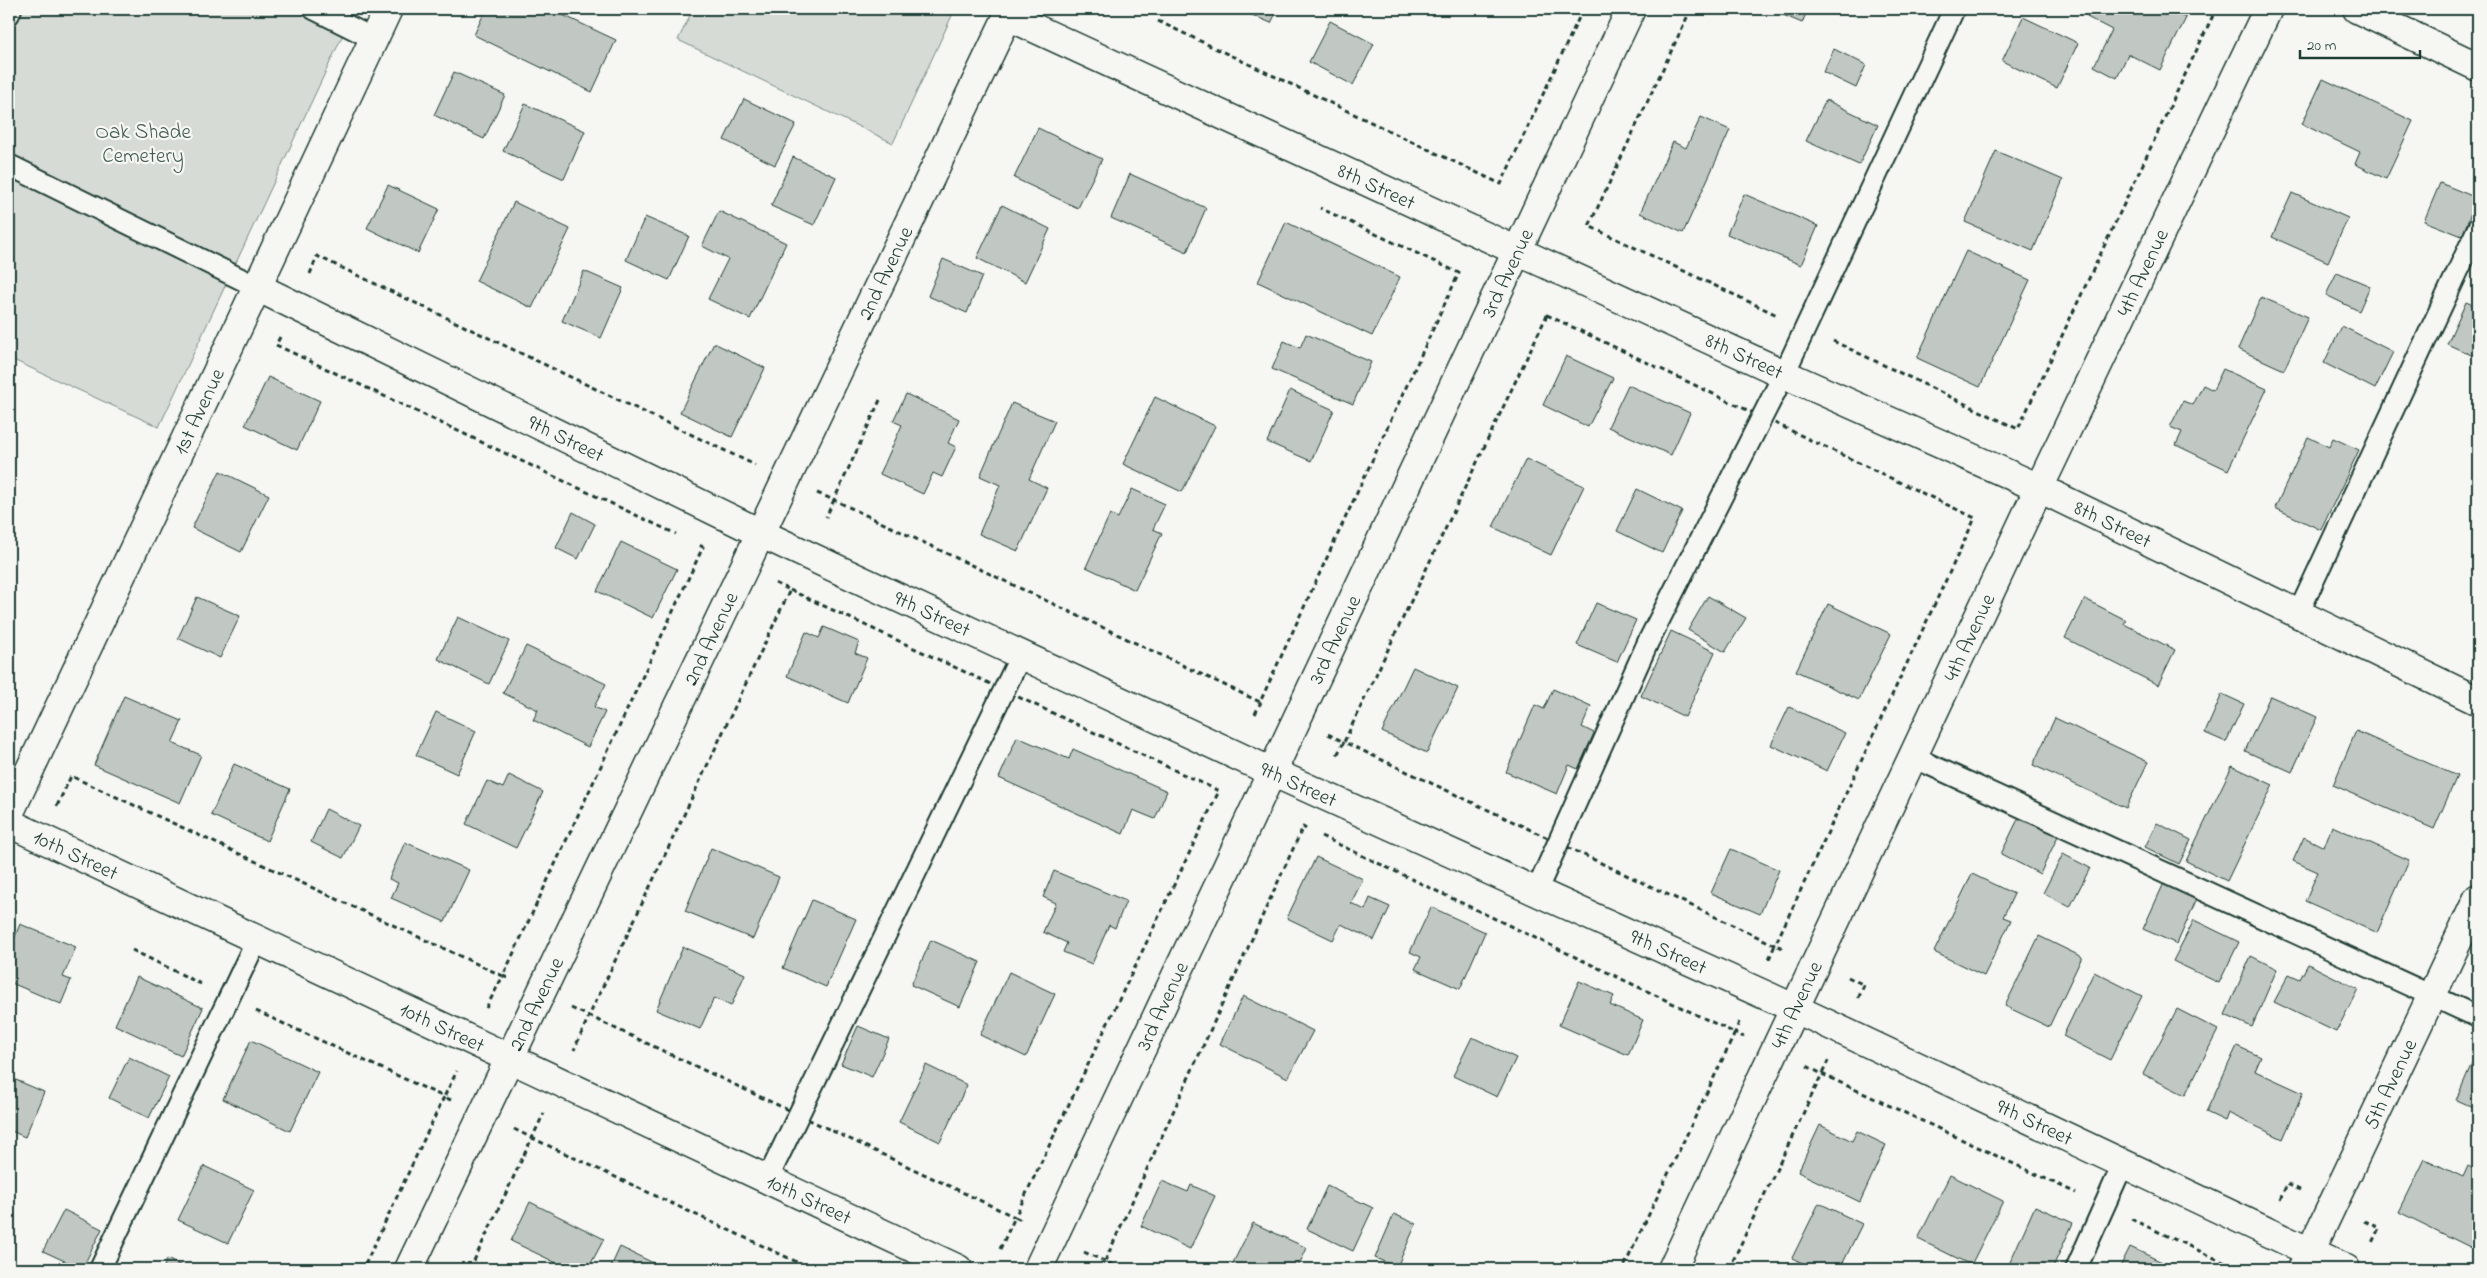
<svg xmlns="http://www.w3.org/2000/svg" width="2487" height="1278" font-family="'Indie Flower',sans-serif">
<rect width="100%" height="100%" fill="#f6f6f2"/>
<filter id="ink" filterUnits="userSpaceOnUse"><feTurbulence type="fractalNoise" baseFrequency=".02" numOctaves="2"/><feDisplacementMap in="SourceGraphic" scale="10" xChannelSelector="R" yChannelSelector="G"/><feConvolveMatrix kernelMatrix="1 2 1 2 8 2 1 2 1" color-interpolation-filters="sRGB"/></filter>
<g filter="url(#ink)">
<g fill="#d6dbd6" stroke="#7a8c85">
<path d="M9 9H355L159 427 9 358Z"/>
<path d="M693 9H955L893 143 678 40Z"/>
</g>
<g fill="#c1c8c3" stroke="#1f3d34">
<path d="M486 9H550L616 40 592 92 474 35Z"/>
<path d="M1238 9H1278L1271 23Z"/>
<path d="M1769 9H1808L1802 23Z"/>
<path d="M2091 9H2167L2186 18 2160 70 2128 54 2117 78 2094 66 2112 30 2087 17Z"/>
<path d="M2023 17 2078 43 2057 88 2002 61Z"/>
<path d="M1330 21 1374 44 1353 85 1309 62Z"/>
<path d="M1834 49 1866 65 1856 88 1823 72Z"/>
<path d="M454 72 505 95 484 139 434 115Z"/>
<path d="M2323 79 2413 121 2386 179 2355 164 2360 152 2302 124Z"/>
<path d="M744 99 796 124 775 165 724 140Z"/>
<path d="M1826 100 1878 125 1859 165 1806 141Z"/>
<path d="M525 104 585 131 564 179 503 151Z"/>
<path d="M1701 117 1730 130 1683 233 1640 213 1673 142 1686 148Z"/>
<path d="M1038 128 1102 159 1078 208 1014 178Z"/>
<path d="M1996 151 2063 180 2033 251 1965 222Z"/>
<path d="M793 157 836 177 814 225 771 206Z"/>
<path d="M1130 174 1206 208 1187 252 1111 218Z"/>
<path d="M2440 183 2477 198 2462 236 2424 221Z"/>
<path d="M388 185 439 209 418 253 367 228Z"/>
<path d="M2292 193 2348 218 2328 262 2272 237Z"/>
<path d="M1744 194 1818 226 1801 265 1727 234Z"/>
<path d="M514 202 570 229 532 308 476 281Z"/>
<path d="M1002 205 1050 229 1025 282 977 258Z"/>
<path d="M719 211 786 243 750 319 708 299 728 259 702 246Z"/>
<path d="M645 217 689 236 669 280 626 260Z"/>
<path d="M1286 222 1400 277 1372 336 1258 282Z"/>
<path d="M1966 251 2030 280 1980 387 1917 358Z"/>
<path d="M943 259 982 276 967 313 928 296Z"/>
<path d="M584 271 623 288 601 338 562 321Z"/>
<path d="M2337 272 2370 286 2359 311 2326 295Z"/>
<path d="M2261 297 2308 317 2284 370 2238 349Z"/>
<path d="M2466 302 2478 307V358L2447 344Z"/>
<path d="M2342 326 2393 352 2375 389 2324 363Z"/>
<path d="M1306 334 1371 362 1353 404 1272 369 1284 341 1300 348Z"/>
<path d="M714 343 765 368 732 437 680 412Z"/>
<path d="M1566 356 1613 378 1588 427 1543 405Z"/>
<path d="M2223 369 2267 389 2228 470 2176 445 2182 432 2170 427 2183 401 2193 405 2203 385 2213 390Z"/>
<path d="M268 377 320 401 297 450 245 425Z"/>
<path d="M1628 385 1690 413 1671 455 1608 427Z"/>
<path d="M1290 390 1334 410 1311 461 1267 442Z"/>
<path d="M906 394 959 419 948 443 956 447 942 477 933 473 923 494 880 474 902 425 893 421Z"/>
<path d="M1155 397 1215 426 1182 492 1123 464Z"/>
<path d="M1012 403 1055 421 1029 479 1047 488 1018 551 979 534 1000 485 980 476Z"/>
<path d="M2308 437 2329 447 2333 438 2359 450 2321 530 2275 508Z"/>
<path d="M1526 459 1584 486 1551 555 1493 527Z"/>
<path d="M220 471 269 495 241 552 192 528Z"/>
<path d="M1132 489 1165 504 1153 529 1162 533 1135 590 1086 567 1110 514 1118 518Z"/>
<path d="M1637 489 1682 511 1662 553 1617 531Z"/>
<path d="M573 512 595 524 578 559 556 548Z"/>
<path d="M621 542 677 569 653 618 597 591Z"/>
<path d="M1708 596 1746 618 1725 652 1688 630Z"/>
<path d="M197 597 240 616 220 658 178 638Z"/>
<path d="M2085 599 2126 620 2124 624 2175 650 2158 685 2065 638Z"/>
<path d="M1596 603 1636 620 1617 662 1577 645Z"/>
<path d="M1828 604 1891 634 1859 700 1796 671Z"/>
<path d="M458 617 509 641 489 684 438 659Z"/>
<path d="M824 627 859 642 855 653 867 658 848 703 787 676 806 632 819 638Z"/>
<path d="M1671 631 1715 652 1685 717 1641 696Z"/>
<path d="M526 646 606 684 594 707 605 712 588 747 533 720 538 710 503 693Z"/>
<path d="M1413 667 1458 688 1427 753 1382 732Z"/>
<path d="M1553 689 1591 706 1582 727 1594 733 1578 769 1569 765 1557 794 1506 772 1535 705 1544 709Z"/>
<path d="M2222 694 2244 704 2226 742 2205 733Z"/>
<path d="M124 696 182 721 172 743 201 755 180 803 94 765Z"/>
<path d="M2270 696 2317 717 2292 772 2245 751Z"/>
<path d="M1789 707 1845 733 1827 771 1771 745Z"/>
<path d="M436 712 476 731 457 774 416 755Z"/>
<path d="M2055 718 2148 762 2126 808 2033 765Z"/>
<path d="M2356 731 2457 776 2434 829 2333 785Z"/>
<path d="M1017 737 1069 759 1073 749 1167 791 1155 819 1133 810 1123 834 999 778Z"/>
<path d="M234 764 290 789 267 841 211 815Z"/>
<path d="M2232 766 2273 785 2227 881 2186 861Z"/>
<path d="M509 775 543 792 516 848 466 824 487 781 503 788Z"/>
<path d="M326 809 359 826 343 858 311 842Z"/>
<path d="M2019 817 2058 836 2040 874 2001 854Z"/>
<path d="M2157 823 2191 840 2179 864 2145 847Z"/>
<path d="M2332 826 2409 860 2377 933 2305 901 2318 872 2293 861 2304 837 2324 847Z"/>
<path d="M405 842 469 870 445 922 391 898 398 883 389 879Z"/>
<path d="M711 848 779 877 753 939 685 911Z"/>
<path d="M1731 849 1779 870 1760 914 1711 893Z"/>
<path d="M2063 854 2090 868 2070 907 2043 893Z"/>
<path d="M1316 857 1363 879 1351 903 1365 910 1370 898 1390 907 1374 940 1341 924 1333 940 1287 918Z"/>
<path d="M1054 871 1126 901 1115 928 1109 925 1092 964 1063 952 1067 943 1043 932 1056 903 1043 897Z"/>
<path d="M1972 874 2014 894 2003 917 2011 920 1984 976 1934 952Z"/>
<path d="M2164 883 2197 898 2177 944 2143 929Z"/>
<path d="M812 900 856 919 826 987 783 968Z"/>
<path d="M1431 907 1485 932 1460 989 1415 969 1421 957 1410 952Z"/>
<path d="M2194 920 2239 942 2219 983 2173 961Z"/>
<path d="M20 924 76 947 63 977 71 980 61 1004 9 982V952Z"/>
<path d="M2039 936 2082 957 2049 1027 2005 1006Z"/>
<path d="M931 940 980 962 960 1007 911 985Z"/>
<path d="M683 947 745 974 731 1006 714 998 700 1029 656 1010Z"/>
<path d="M2251 956 2277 969 2252 1027 2225 1015Z"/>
<path d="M2308 964 2358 989 2336 1032 2274 1002 2289 974 2300 979Z"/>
<path d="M1009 972 1055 994 1026 1057 980 1035Z"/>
<path d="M2094 972 2142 996 2110 1060 2063 1036Z"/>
<path d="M137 977 203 1008 181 1056 115 1025Z"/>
<path d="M1579 981 1614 996 1610 1005 1643 1020 1628 1055 1559 1025Z"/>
<path d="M1243 996 1313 1031 1288 1078 1220 1044Z"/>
<path d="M2177 1009 2218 1030 2185 1095 2143 1074Z"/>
<path d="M858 1026 889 1039 872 1077 841 1064Z"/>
<path d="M1472 1037 1516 1058 1497 1097 1453 1076Z"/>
<path d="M251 1040 318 1072 290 1131 223 1099Z"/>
<path d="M2237 1046 2261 1057 2255 1071 2303 1093 2283 1139 2228 1113 2225 1121 2206 1112Z"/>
<path d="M129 1057 169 1077 149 1118 109 1098Z"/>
<path d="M2472 1063 2478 1066V1110L2456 1100Z"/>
<path d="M926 1065 967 1085 940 1142 899 1122Z"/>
<path d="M9 1077 44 1092 25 1137 9 1130Z"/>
<path d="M1820 1125 1852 1141 1857 1131 1886 1145 1860 1202 1798 1172Z"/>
<path d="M2425 1159 2463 1177 2468 1166 2478 1171V1251L2399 1212Z"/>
<path d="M204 1166 254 1190 228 1243 178 1220Z"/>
<path d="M1950 1175 2003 1201 1971 1265 1918 1239Z"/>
<path d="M1162 1181 1188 1192 1191 1185 1215 1196 1190 1249 1141 1226Z"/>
<path d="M1327 1186 1373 1208 1353 1251 1307 1229Z"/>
<path d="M530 1202 604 1239 588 1269H569L511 1241Z"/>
<path d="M1819 1203 1862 1224 1840 1269H1815L1792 1258Z"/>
<path d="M2035 1206 2073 1223 2052 1269H2007Z"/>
<path d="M64 1210 102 1229 82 1269 43 1251Z"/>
<path d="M1394 1214 1416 1224 1397 1267 1375 1258Z"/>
<path d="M1253 1223 1307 1248 1297 1269H1230Z"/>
<path d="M620 1247 666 1269H610Z"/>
<path d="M2130 1247 2177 1269H2119Z"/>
<path d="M167 1259 188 1269H163Z"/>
</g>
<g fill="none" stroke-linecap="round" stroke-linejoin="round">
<defs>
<g id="service">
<path d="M314 9 374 39"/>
<path d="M9 14 11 9"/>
<path d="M9 165 259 288"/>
<path d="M2298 614 2478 228"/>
<path d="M1913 757 2478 1017"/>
<path d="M1536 892 1648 642 1784 374 1954 9"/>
<path d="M767 1180 1021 655"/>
<path d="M100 1269 257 939"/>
<path d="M2076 1269 2123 1164"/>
</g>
<g id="minor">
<path d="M2357 9 2478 67"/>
<path id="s1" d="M1008 16 1784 374 2039 488 2478 701"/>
<path id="s2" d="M259 288 760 533 1272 772 1796 1009 2346 1269"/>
<path id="s3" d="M9 814 388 9"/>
<path id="s4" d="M9 823 958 1269"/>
<path id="s5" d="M409 1269 1011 9"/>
<path id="s6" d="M1038 1269 1631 9"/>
<path id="s7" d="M1672 1269 2039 488 2268 9"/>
<path id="s8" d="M2302 1269 2478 898"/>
</g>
</defs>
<use href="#service" stroke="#1f3d34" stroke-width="24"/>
<use href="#minor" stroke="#1f3d34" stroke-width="31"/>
<g stroke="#1f3d34" stroke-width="3" stroke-dasharray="5 4" stroke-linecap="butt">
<path d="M1691 9 1589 226 1777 315"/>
<path d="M1158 21 1501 184 1583 9"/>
<path d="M310 274 317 256 755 465"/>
<path d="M1547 315 1975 518 1775 945 1344 742Z"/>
<path d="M280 337 276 345 676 534"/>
<path d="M1833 341 2018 429 2216 9"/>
<path d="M880 400 834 500 1260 702 1459 273 1320 208"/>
<path d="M817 493 834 500 826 517"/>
<path d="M775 583 790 590"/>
<path d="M790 590 1219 791 1015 1217 589 1016Z"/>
<path d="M1255 714 1261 702"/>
<path d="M1328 734 1344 742 1336 757"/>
<path d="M57 806 71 776 503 976 703 547 699 545"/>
<path d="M1321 836 1735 1033 1623 1269"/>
<path d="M132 950 201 984"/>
<path d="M1769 959 1775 945 1783 948"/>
<path d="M1848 977 1864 985 1858 999"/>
<path d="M486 1008 503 976 510 979"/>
<path d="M571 1008 589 1016 574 1050"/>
<path d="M256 1011 444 1097 363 1269"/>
<path d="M1739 1022 1735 1033 1744 1037"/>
<path d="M1807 1066 1822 1074 1828 1061"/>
<path d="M451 1100 444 1097 457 1071"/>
<path d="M514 1129 532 1138 544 1113"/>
<path d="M2280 1200 2287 1184 2300 1190"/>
<path d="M2131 1219 2238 1269"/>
<path d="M2364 1221 2379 1228 2371 1245"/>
<path d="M1000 1249 1015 1217 1023 1221"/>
<path d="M1084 1252 1122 1269"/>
<path d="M1105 1261 1303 827 1306 829"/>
<path d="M470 1269 532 1138 812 1269"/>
<path d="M1729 1269 1822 1074 2076 1193"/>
</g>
<use href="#service" stroke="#f6f6f2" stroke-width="20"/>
<use href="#minor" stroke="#f6f6f2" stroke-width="28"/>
</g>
</g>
<g text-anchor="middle" stroke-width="4.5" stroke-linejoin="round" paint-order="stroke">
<g font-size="21" fill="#445d54" stroke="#f6f6f2">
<text x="143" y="138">Oak Shade<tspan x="143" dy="24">Cemetery</tspan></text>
</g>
<g font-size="21" fill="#1f3d34" stroke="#f6f6f2">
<text dy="7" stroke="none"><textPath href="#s1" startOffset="406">8th Street</textPath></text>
<text dy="7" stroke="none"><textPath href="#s7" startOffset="1102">4th Avenue</textPath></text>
<text dy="7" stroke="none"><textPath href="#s5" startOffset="1104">2nd Avenue</textPath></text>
<text dy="7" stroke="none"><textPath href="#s6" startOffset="1101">3rd Avenue</textPath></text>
<text dy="7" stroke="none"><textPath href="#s1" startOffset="811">8th Street</textPath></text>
<text dy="7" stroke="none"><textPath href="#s3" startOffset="445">1st Avenue</textPath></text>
<text dy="7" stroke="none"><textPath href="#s2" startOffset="342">9th Street</textPath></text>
<text dy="7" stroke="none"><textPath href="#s1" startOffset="1216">8th Street</textPath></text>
<text dy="7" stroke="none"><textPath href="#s2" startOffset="748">9th Street</textPath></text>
<text dy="7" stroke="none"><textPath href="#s7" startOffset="698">4th Avenue</textPath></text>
<text dy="7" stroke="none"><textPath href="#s5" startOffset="699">2nd Avenue</textPath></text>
<text dy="7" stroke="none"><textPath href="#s6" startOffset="696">3rd Avenue</textPath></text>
<text dy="7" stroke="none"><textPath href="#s2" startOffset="1152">9th Street</textPath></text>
<text dy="7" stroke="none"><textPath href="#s4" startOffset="74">10th Street</textPath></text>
<text dy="7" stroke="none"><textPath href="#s2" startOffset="1558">9th Street</textPath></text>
<text dy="7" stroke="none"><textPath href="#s5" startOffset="294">2nd Avenue</textPath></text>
<text dy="7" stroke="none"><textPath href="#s6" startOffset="291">3rd Avenue</textPath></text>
<text dy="7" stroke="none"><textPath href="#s7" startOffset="292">4th Avenue</textPath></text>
<text dy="7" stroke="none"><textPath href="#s4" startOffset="479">10th Street</textPath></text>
<text dy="7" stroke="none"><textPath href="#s8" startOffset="205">5th Avenue</textPath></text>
<text dy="7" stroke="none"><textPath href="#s2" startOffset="1962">9th Street</textPath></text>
<text dy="7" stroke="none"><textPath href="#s4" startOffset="884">10th Street</textPath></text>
</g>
</g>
<rect width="2487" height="1278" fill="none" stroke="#f6f6f2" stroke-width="30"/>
<rect x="15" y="15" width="2457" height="1248" fill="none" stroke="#1f3d34" stroke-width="2" filter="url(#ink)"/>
<path d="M2300 50v8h120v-8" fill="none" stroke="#1f3d34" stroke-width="2.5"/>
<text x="2307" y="50" font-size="15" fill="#1f3d34" stroke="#f6f6f2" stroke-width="4" paint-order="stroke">20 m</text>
</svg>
